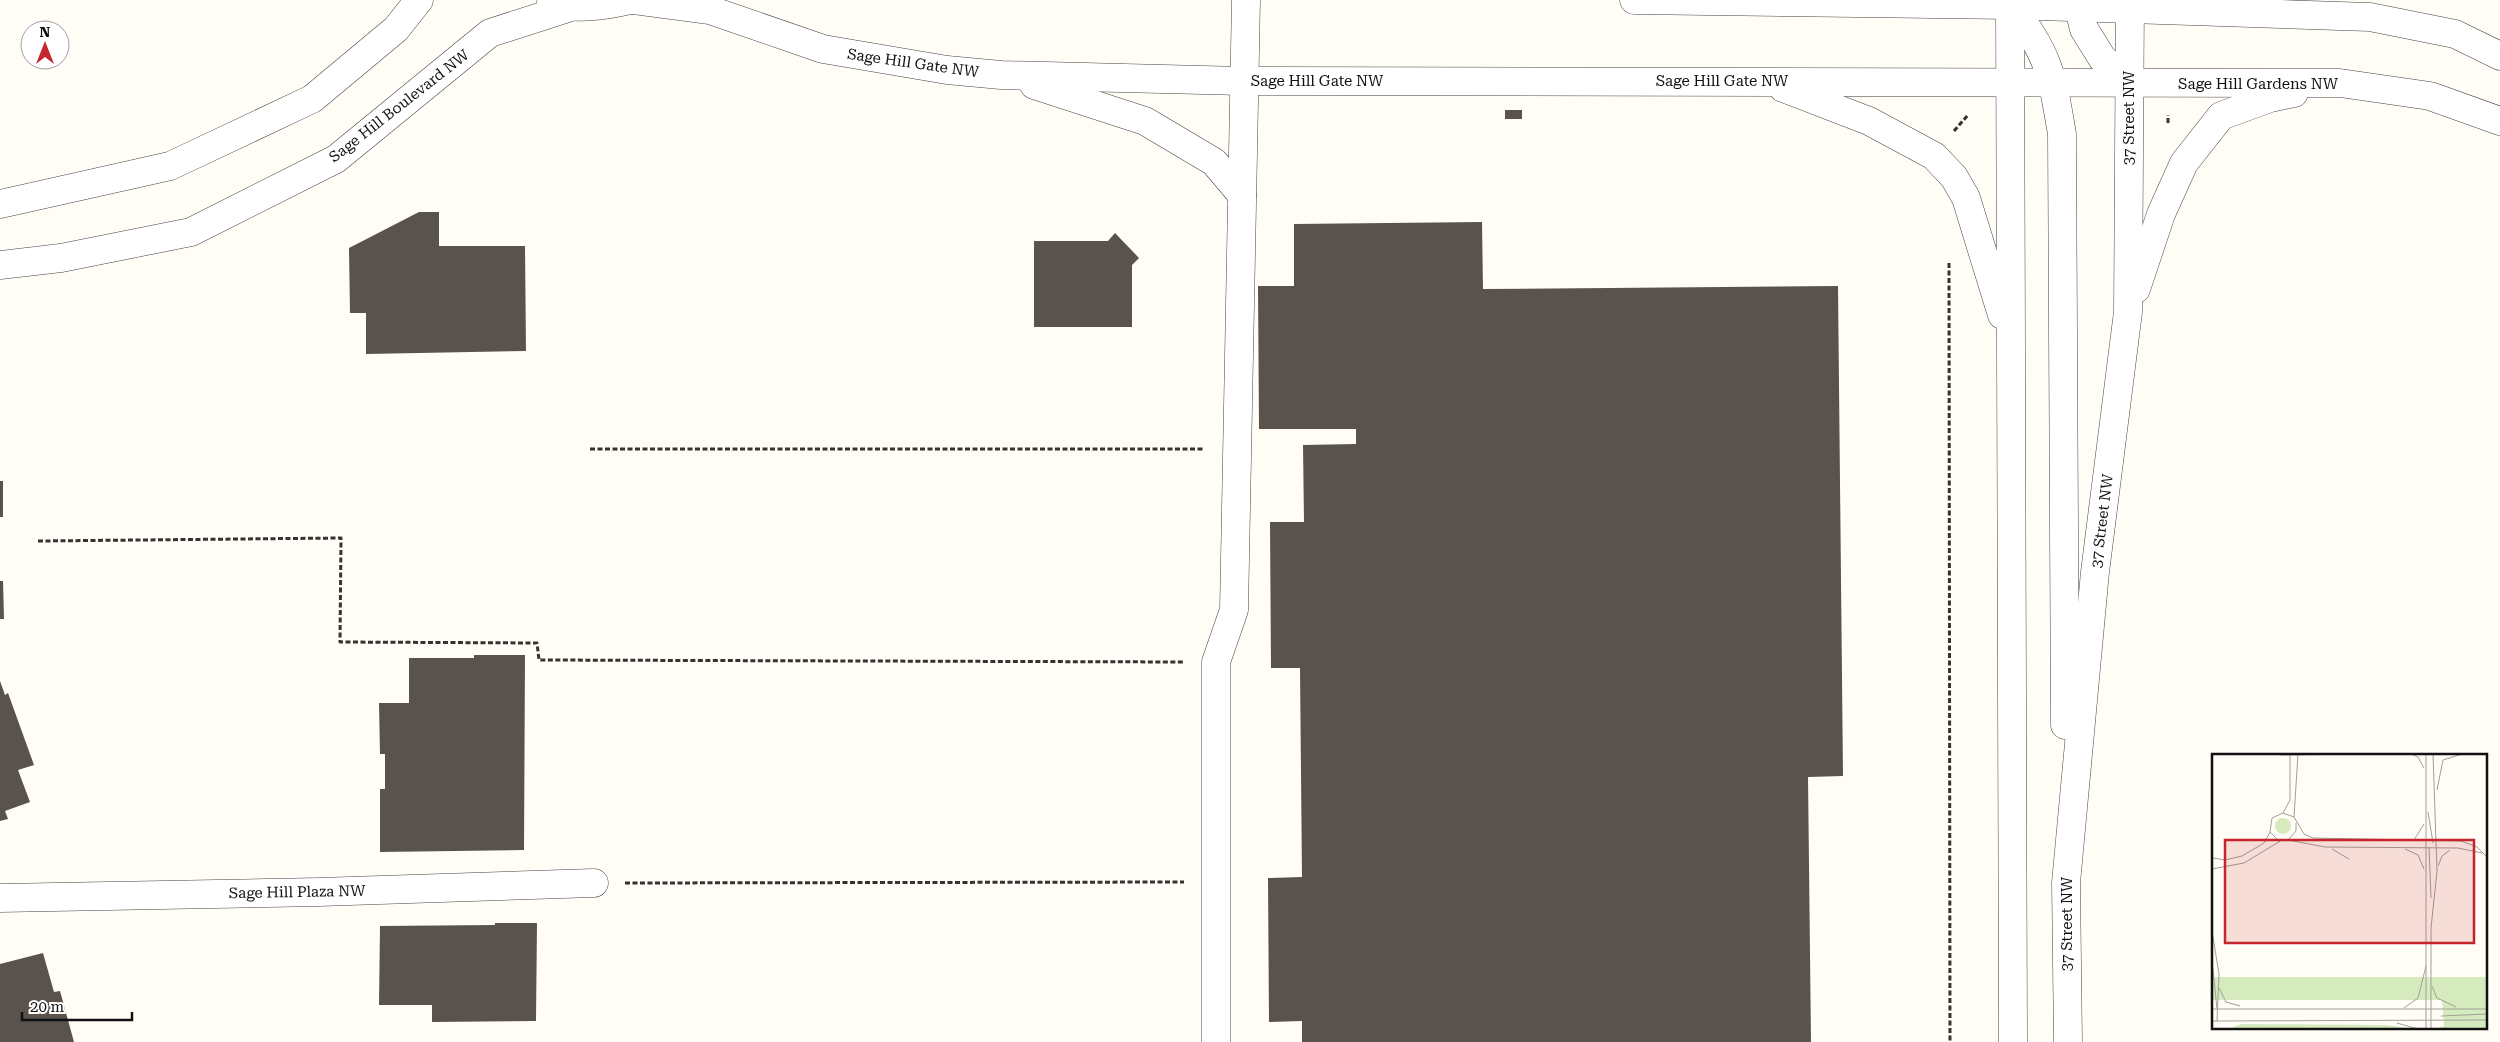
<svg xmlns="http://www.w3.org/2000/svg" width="2500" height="1042" font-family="'Roboto Serif',serif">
<rect width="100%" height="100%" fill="#fffdf5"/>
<g fill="#5a524d">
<rect x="1505" y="110" width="17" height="9"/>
<path d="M419 212H439V246H525L526 351 366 354V313H350L349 248Z"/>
<path d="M1482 222 1483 289 1838 286 1843 776 1808 777 1811 1042H1302V1021L1269 1022 1268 878 1302 877 1300 668H1271L1270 522H1304L1303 445 1356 444V429H1259L1258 286H1294V224Z"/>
<path d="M1115 233 1139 258 1132 265V327H1034V241H1108Z"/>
<rect x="0" y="481" width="3" height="36"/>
<path d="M0 581H3L4 619H0Z"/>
<path d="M474 655H525L524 850 380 852V789H385V754H380L379 703H409V658H474Z"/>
<path d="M0 681 5 695 8 693 34 765 18 770 30 802 5 811 8 819 0 821Z"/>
<path d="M495 923H537L536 1021 432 1022V1005H379L380 926 495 925Z"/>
<path d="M43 953 54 992 60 991 74 1042H0V964Z"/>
</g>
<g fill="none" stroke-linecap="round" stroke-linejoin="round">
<defs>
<g id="minor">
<path d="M634 0 710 10 823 49 947 70 1001 75 1243 81 2340 83 2430 96 2500 121"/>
<path d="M1634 0 2010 5 2370 17 2455 34 2500 56"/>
<path d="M2010 0 2013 1042"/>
<path d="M2077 0 2084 29 2102 58 2130 83"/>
<path d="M551 3C578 10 603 6 630 0"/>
<path d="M2010 5C2049 53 2052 75 2062 134L2065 725"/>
<path d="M1034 85 1145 121 1214 162 1242 195"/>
<path d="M1783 88 1869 121 1934 156 1954 177 1966 198 2002 315"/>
<path d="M0 204 170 166 312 99 396 29 419 0"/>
<path d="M0 265 61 258 191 232 336 159 490 33 568 8"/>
<path d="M2136 289 2161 214 2184 163 2221 116 2270 98 2294 93"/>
<path d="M0 898 319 892 594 883"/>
<path d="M1216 1042V662L1234 610 1246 0"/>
<path d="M2068 1042 2066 883 2095 572 2128 312 2130 0"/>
</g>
</defs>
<use href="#minor" stroke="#444" stroke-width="29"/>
<g stroke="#333" stroke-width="3" stroke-dasharray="5 2.5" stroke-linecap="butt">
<path d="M2168 123V115"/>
<path d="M1954 131 1968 115"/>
<path d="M1949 263 1950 1042"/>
<path d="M590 449H1205"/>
<path d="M38 541 341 538 340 642 537 643 539 660 1184 662"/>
<path d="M625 883 1184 882"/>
</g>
<use href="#minor" stroke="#fff" stroke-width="28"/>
</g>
<g text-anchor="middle" stroke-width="5" stroke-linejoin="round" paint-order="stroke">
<g font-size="15" fill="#111" stroke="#fff">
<text transform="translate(913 63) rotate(8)" y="5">Sage Hill Gate NW</text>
<text x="1317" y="86">Sage Hill Gate NW</text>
<text x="1722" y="86">Sage Hill Gate NW</text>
<text x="2258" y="89">Sage Hill Gardens NW</text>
<text transform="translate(399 106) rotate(-38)" y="5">Sage Hill Boulevard NW</text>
<text transform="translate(2129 118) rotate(-90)" y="5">37 Street NW</text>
<text transform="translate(2102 521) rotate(-83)" y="5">37 Street NW</text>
<text transform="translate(297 892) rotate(-1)" y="5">Sage Hill Plaza NW</text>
<text transform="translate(2067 924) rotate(-90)" y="5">37 Street NW</text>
</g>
</g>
<g transform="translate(2212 754)">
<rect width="275" height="275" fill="#fffdf5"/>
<path d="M63 72a8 8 0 1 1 16 0a8 8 0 1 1-16 0ZM0 223H275V275H224L232 272 230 246H0ZM29 270 174 271 203 275H16Z" fill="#d5ebbd"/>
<path fill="none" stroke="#a09f9a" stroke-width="1" d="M199 0 206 3 212 14M214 0V275M68 1 154 0M225 36 231 6 250 0M216 58 221 89M71 59 78 46V0M82 63 86 0M84 69V77L76 86H66L58 78 60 64 71 59 82 63 92 80 101 84 249 87 265 93 275 103M76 86 113 93 246 94 270 99M202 86 212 70M217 93 219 144M120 95 137 105M193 95 206 101 212 115M1 104 13 106 30 102 52 89 58 78M226 112 230 102 238 96M0 115 32 109 70 86M0 177 7 220 5 267M0 206 5 255M220 232 225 244 244 253M7 234 14 248 28 252M192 254 206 244 214 212M0 255H275M229 262 275 260M0 267 275 266M185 269 206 275M219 275V174L225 117 221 0"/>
<path fill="#c4262e" fill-opacity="0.15" stroke="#c4262e" stroke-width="2.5" d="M13 86H262V189H13Z"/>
<rect width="275" height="275" fill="none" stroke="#111" stroke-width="2.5"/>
</g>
<g transform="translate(45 45)"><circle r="24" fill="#ffffff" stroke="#a0a0a0"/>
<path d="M0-4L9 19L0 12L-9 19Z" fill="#c4262e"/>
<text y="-8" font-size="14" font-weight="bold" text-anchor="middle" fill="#111111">N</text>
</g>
<path d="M22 1012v8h110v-8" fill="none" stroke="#111111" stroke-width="2.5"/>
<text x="30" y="1012" font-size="15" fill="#111111" stroke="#ffffff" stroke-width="4" paint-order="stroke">20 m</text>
</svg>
